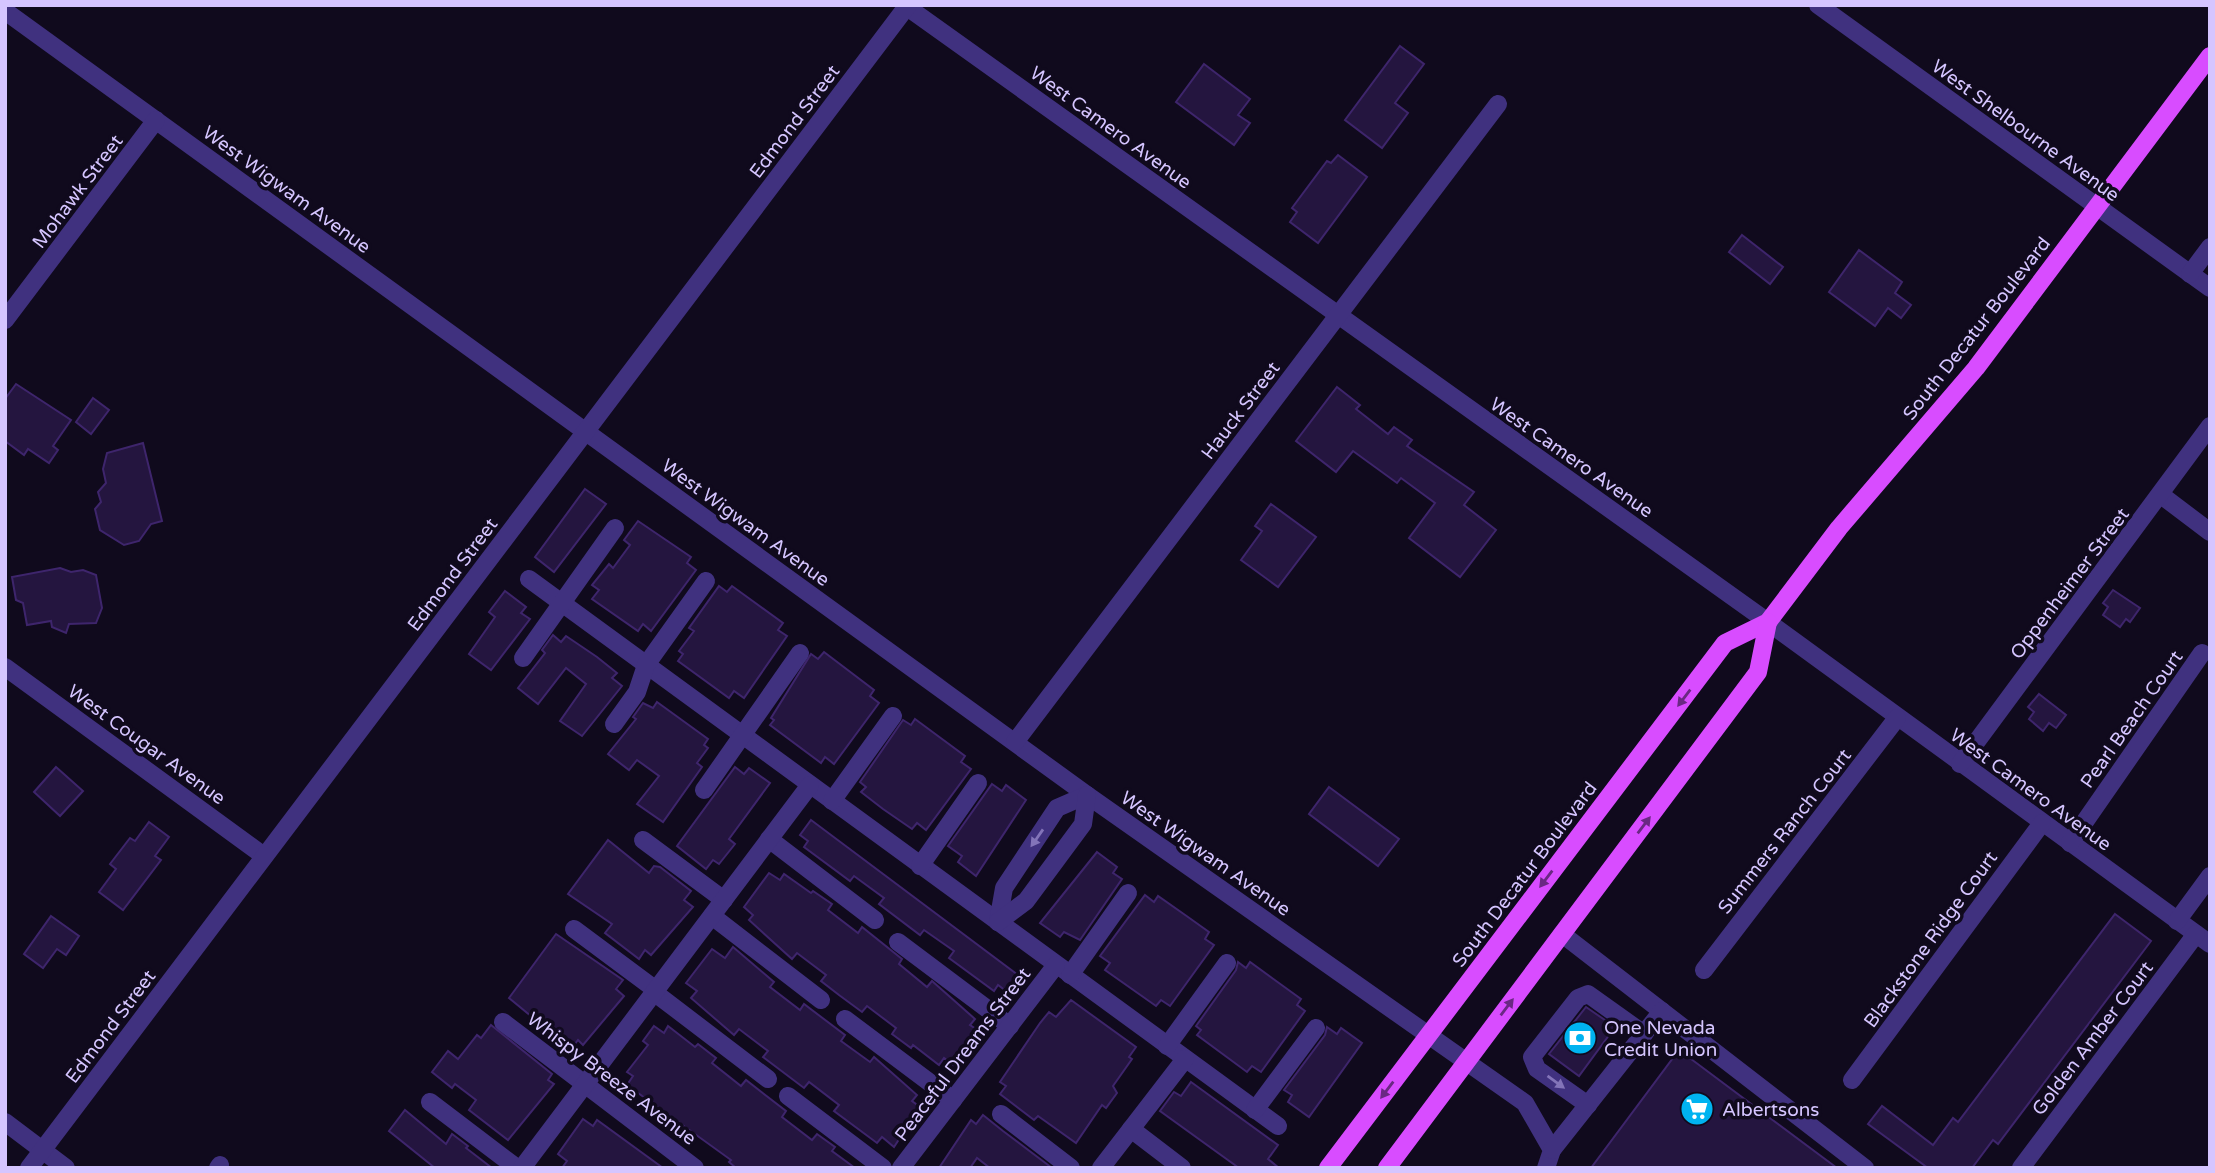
<svg xmlns="http://www.w3.org/2000/svg" width="2215" height="1173" font-family="'Varela Round',sans-serif">
<rect width="100%" height="100%" fill="#100a1d"/>
<g fill="#24153f" stroke="#3e256c" stroke-width="2">
<path d="M1400 46 1424 64 1395 103 1408 113 1382 148 1345 120Z"/>
<path d="M1204 64 1250 99 1238 115 1250 123 1234 145 1176 102Z"/>
<path d="M1338 155 1367 177 1318 243 1290 222 1297 212 1292 208 1327 161 1331 163Z"/>
<path d="M1742 235 1783 267 1770 284 1729 252Z"/>
<path d="M1859 250 1902 282 1895 293 1911 305 1901 318 1888 308 1875 326 1829 292Z"/>
<path d="M16 384 71 420 53 446 58 450 49 463 28 449 24 455 5 441V399Z"/>
<path d="M1337 387 1360 405 1356 409 1388 434 1394 427 1412 440 1407 446 1474 492 1464 505 1496 530 1460 577 1409 538 1435 503 1401 478 1397 483 1353 451 1336 472 1296 441Z"/>
<path d="M93 398 109 410 91 434 76 422Z"/>
<path d="M143 443 162 521 151 524 139 541 124 545 100 530 95 509 101 502 98 492 106 483 103 469 107 453Z"/>
<path d="M585 489 606 504 554 572 535 557Z"/>
<path d="M1271 504 1316 537 1278 587 1241 560 1262 531 1255 526Z"/>
<path d="M638 521 691 557 687 563 696 570 651 631 643 624 638 631 592 599 599 590 592 585 609 564 613 568 630 545 624 540Z"/>
<path d="M60 568 71 572 83 570 96 575 102 608 96 623 69 624 66 633 52 627 51 621 27 625 23 603 16 600 12 577Z"/>
<path d="M719 586 727 592 732 586 783 623 778 630 787 636 744 698 734 691 729 698 678 661 683 654 679 651 694 631 689 628Z"/>
<path d="M2113 590 2140 608 2130 622 2126 619 2120 627 2103 615 2108 607 2103 603Z"/>
<path d="M505 591 526 607 521 613 530 619 491 670 469 654 495 617 489 612Z"/>
<path d="M553 635 561 642 566 636 597 657 617 673 612 678 622 686 582 736 560 721 586 684 566 668 538 704 518 688 545 653 542 650Z"/>
<path d="M824 652 874 690 870 696 879 703 834 764 825 757 821 763 770 725 774 720 771 718 811 654 818 659Z"/>
<path d="M2039 694 2066 715 2056 728 2049 723 2043 731 2029 719 2034 712 2028 707Z"/>
<path d="M657 702 708 739 704 745 708 748 697 763 702 767 663 822 637 804 659 776 637 760 629 770 608 754 636 719 633 717 643 703 653 708Z"/>
<path d="M915 719 965 756 961 762 971 769 926 830 917 823 912 829 883 809 861 792 866 787 860 782 903 720 911 725Z"/>
<path d="M56 767 83 791 60 816 34 792Z"/>
<path d="M735 767 744 774 749 768 770 783 729 839 735 844 719 864 713 860 706 869 677 846Z"/>
<path d="M992 784 1002 791 1006 785 1026 800 976 876 958 862 962 856 948 846Z"/>
<path d="M1329 787 1399 839 1378 866 1309 814Z"/>
<path d="M811 820 1022 978 1010 994 998 985 994 991 949 958 954 951 924 930 920 935 879 904 884 898 854 876 850 881 804 847 808 841 800 835Z"/>
<path d="M149 822 169 837 155 856 161 860 123 910 99 892 116 869 110 864 130 838 135 841Z"/>
<path d="M608 840 649 873 654 866 660 867 691 891 684 900 693 907 651 955 645 950 639 959 605 933 612 924 568 894Z"/>
<path d="M1097 852 1117 867 1113 873 1122 879 1080 940 1064 932 1060 937 1040 923Z"/>
<path d="M769 873 780 880 784 874 811 893 813 891 832 904 828 910 858 933 862 927 902 959 899 964 927 987 932 981 975 1019 970 1025 979 1031 953 1065 944 1058 939 1065 913 1045 911 1048 892 1034 896 1028 867 1006 862 1012 839 995 821 981 826 975 797 953 792 959 749 920 753 915 744 907Z"/>
<path d="M1145 895 1154 902 1158 896 1188 917 1209 932 1205 939 1214 945 1170 1006 1161 1000 1156 1006 1105 970 1110 963 1100 956Z"/>
<path d="M2115 914 2151 941 1998 1144 1993 1140 1972 1168H1928L1868 1124 1882 1106 1933 1145 1953 1118 1958 1122Z"/>
<path d="M51 916 79 936 66 955 57 949 43 968 24 954Z"/>
<path d="M556 934 623 980 616 989 624 996 583 1045 578 1040 571 1049 509 998Z"/>
<path d="M733 947 774 982 770 987 800 1010 804 1004 845 1035 841 1041 870 1062 874 1057 917 1095 912 1101 920 1107 894 1147 882 1137 877 1143 834 1111 839 1105 809 1082 804 1088 763 1057 768 1051 739 1029 734 1035 691 998 697 991 686 983 712 949 725 958Z"/>
<path d="M1238 962 1246 968 1250 962 1272 978 1301 999 1297 1005 1305 1011 1261 1072 1252 1066 1247 1072 1197 1035 1201 1030 1196 1026 1236 970Z"/>
<path d="M1071 1000 1136 1047 1129 1057 1132 1059 1113 1086 1117 1093 1106 1108 1102 1105 1076 1143 1038 1116 1034 1120 1000 1094 1006 1086 1000 1082 1040 1023 1049 1012 1056 1017Z"/>
<path d="M1586 1007 1615 1027 1579 1076 1549 1054Z"/>
<path d="M491 1025 552 1074 548 1080 554 1084 508 1140 469 1110 476 1100 455 1084 452 1088 432 1072 448 1051 458 1059 477 1035 481 1038Z"/>
<path d="M654 1026 664 1033 668 1026 695 1047 698 1044 716 1058 712 1063 741 1086 746 1080 786 1111 782 1117 812 1140 817 1134 835 1147 832 1151 855 1168H736L729 1162 731 1160 627 1085 633 1076 627 1072 648 1045 643 1041Z"/>
<path d="M1327 1027 1337 1034 1341 1028 1362 1043 1309 1117 1288 1102 1292 1095 1284 1090 1325 1035Z"/>
<path d="M1679 1050 1837 1168H1591Z"/>
<path d="M1191 1082 1278 1145 1268 1159 1279 1168H1239L1160 1111 1174 1092 1181 1096Z"/>
<path d="M405 1110 446 1144 452 1134 468 1146 466 1148 492 1168H435L389 1131Z"/>
<path d="M983 1115 1003 1131 1052 1168H990L977 1158 970 1168H939L971 1120 976 1124Z"/>
<path d="M583 1119 593 1126 597 1120 663 1168H562L567 1161 558 1154Z"/>
</g>
<g fill="none" stroke-linecap="round" stroke-linejoin="round">
<g stroke="#40317f" stroke-width="18">
<path d="M1818 5 2210 288"/>
<path d="M907 7 1768 622 2210 944"/>
<path d="M5 11 1087 795 1525 1103 1552 1150 1546 1168"/>
<path d="M2190 274 2210 247"/>
<path d="M5 320 156 120"/>
<path d="M2161 495 2210 532"/>
<path d="M529 579 1278 1126"/>
<path d="M523 658 615 528"/>
<path d="M5 667 264 856"/>
<path d="M614 724 637 692 646 665 706 581"/>
<path d="M1015 742 1498 104"/>
<path d="M1960 764 2210 426"/>
<path d="M704 790 800 653"/>
<path d="M832 801 893 716"/>
<path d="M769 839 875 920"/>
<path d="M643 840 724 900"/>
<path d="M2070 843 2202 653"/>
<path d="M920 866 978 783"/>
<path d="M712 916 821 1000"/>
<path d="M2177 921 2210 876"/>
<path d="M998 922 1004 888 1057 808 1087 795"/>
<path d="M998 922 1026 901 1083 824 1087 795"/>
<path d="M574 929 656 990"/>
<path d="M1562 934 1865 1168"/>
<path d="M898 942 1010 1026"/>
<path d="M1704 970 1897 718"/>
<path d="M1070 975 1128 893"/>
<path d="M655 993 768 1079"/>
<path d="M845 1019 953 1100"/>
<path d="M503 1022 695 1168"/>
<path d="M1167 1046 1227 963"/>
<path d="M1852 1080 2042 823"/>
<path d="M788 1096 883 1168"/>
<path d="M430 1102 517 1168"/>
<path d="M1588 1105 1537 1069 1532 1057 1578 998 1588 994 1644 1034"/>
<path d="M1255 1110 1316 1028"/>
<path d="M1001 1114 1071 1168"/>
<path d="M5 1122 66 1168"/>
<path d="M1131 1129 1182 1168"/>
<path d="M1552 1150 1662 1011"/>
<path d="M29 1168 908 5"/>
<path d="M218 1168 220 1165"/>
<path d="M522 1168 810 785"/>
<path d="M901 1168 1056 965"/>
<path d="M1101 1168 1185 1059"/>
<path d="M2021 1168 2196 934"/>
</g>
<g stroke="#d84cff" stroke-width="18">
<path d="M1328 1168 1725 643 1768 622 1839 528 1976 368 2210 56"/>
<path d="M1387 1168 1758 672 1768 622"/>
</g>
</g>
<defs><path id="oneway-solid" d="M-6-.8H1V-3.2L6.5 0L1 3.2V.8H-6Z" transform="scale(1.75)"/></defs>
<g fill="#6a2883">
<use href="#oneway-solid" transform="translate(1684 698) rotate(127)"/>
<use href="#oneway-solid" transform="translate(1644 825) rotate(-53)"/>
<use href="#oneway-solid" transform="translate(1546 879) rotate(127)"/>
<use href="#oneway-solid" transform="translate(1507 1007) rotate(-53)"/>
<use href="#oneway-solid" transform="translate(1387 1090) rotate(127)"/>
</g>
<g fill="#8374b9">
<use href="#oneway-solid" transform="translate(1037 838) rotate(125)"/>
<use href="#oneway-solid" transform="translate(1556 1082) rotate(36)"/>
</g>
<defs>
<symbol id="bank-disc" viewBox="-11 -11 22 22"><circle r="9.5" fill="#00b3f0" stroke="#100a1d"/><path d="M-6-4H6V4H-6ZM0-2.3a2.3 2.3 0 1 0 0 4.6a2.3 2.3 0 1 0 0-4.6Z" fill="#fff"/></symbol>
<symbol id="supermarket-disc" viewBox="-11 -11 22 22"><circle r="9.5" fill="#00b3f0" stroke="#100a1d"/><path d="M-6-5.5h2.5l.6 2H6L4.5 2H-2.5L-4.4-4H-6ZM-1.5 3.2a1.3 1.3 0 1 0 .1 0ZM3 3.2a1.3 1.3 0 1 0 .1 0Z" fill="#fff"/></symbol>
</defs>
<g fill-rule="evenodd">
<use href="#bank-disc" x="1561" y="1019" width="38" height="38"/>
<use href="#supermarket-disc" x="1678" y="1090" width="38" height="38"/>
</g>
<g text-anchor="middle" stroke-width="7" stroke-linejoin="round" paint-order="stroke">
<g font-size="19" fill="#d5c5ff" stroke="#100a1d">
<text transform="translate(794 121) rotate(-53)" y="7">Edmond Street</text>
<text transform="translate(1111 127) rotate(36)" y="7">West Camero Avenue</text>
<text transform="translate(2026 130) rotate(36)" y="7">West Shelbourne Avenue</text>
<text transform="translate(287 189) rotate(36)" y="7">West Wigwam Avenue</text>
<text transform="translate(77 191) rotate(-53)" y="7">Mohawk Street</text>
<text transform="translate(1976 328) rotate(-52)" y="7">South Decatur Boulevard</text>
<text transform="translate(1240 410) rotate(-53)" y="7">Hauck Street</text>
<text transform="translate(1572 457) rotate(35)" y="7">West Camero Avenue</text>
<text transform="translate(746 522) rotate(36)" y="7">West Wigwam Avenue</text>
<text transform="translate(452 574) rotate(-53)" y="7">Edmond Street</text>
<text transform="translate(2069 583) rotate(-53)" y="7">Oppenheimer Street</text>
<text transform="translate(2131 719) rotate(-55)" y="7">Pearl Beach Court</text>
<text transform="translate(147 744) rotate(36)" y="7">West Cougar Avenue</text>
<text transform="translate(2031 789) rotate(36)" y="7">West Camero Avenue</text>
<text transform="translate(1784 831) rotate(-52)" y="7">Summers Ranch Court</text>
<text transform="translate(1206 853) rotate(35)" y="7">West Wigwam Avenue</text>
<text transform="translate(1524 874) rotate(-53)" y="7">South Decatur Boulevard</text>
<text transform="translate(1930 939) rotate(-54)" y="7">Blackstone Ridge Court</text>
<text transform="translate(110 1026) rotate(-53)" y="7">Edmond Street</text>
<text transform="translate(2092 1038) rotate(-53)" y="7">Golden Amber Court</text>
<text transform="translate(962 1054) rotate(-53)" y="7">Peaceful Dreams Street</text>
<text transform="translate(612 1078) rotate(37)" y="7">Whispy Breeze Avenue</text>
</g>
<g font-size="19" fill="#d5c5ff" stroke="#100a1d" text-anchor="start">
<text x="1604" y="1034">One Nevada<tspan x="1604" dy="22">Credit Union</tspan></text>
<text x="1722" y="1116">Albertsons</text>
</g>
</g>
<rect width="2215" height="1173" fill="none" stroke="#d5c5ff" stroke-width="14"/>
</svg>
